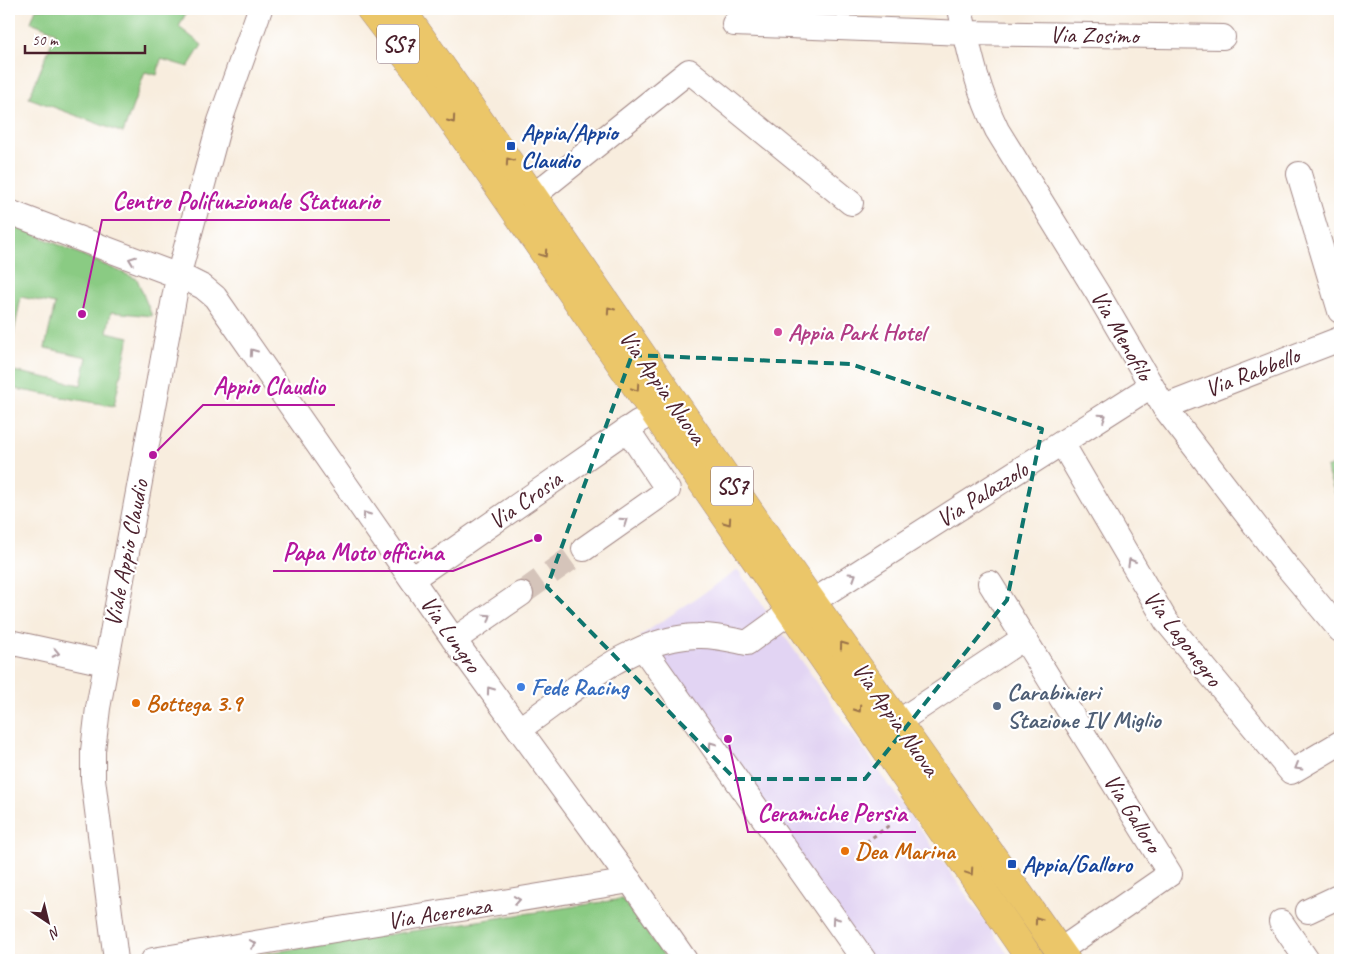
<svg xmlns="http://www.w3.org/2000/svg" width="1349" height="969" font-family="Caveat,sans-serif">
<rect width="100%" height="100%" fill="#fff"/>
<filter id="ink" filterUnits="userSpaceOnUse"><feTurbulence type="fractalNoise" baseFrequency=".02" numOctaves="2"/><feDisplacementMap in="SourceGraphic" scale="10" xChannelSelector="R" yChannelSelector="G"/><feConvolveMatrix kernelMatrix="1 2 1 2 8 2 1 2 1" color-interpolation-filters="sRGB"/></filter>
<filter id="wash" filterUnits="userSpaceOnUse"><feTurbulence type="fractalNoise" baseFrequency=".0096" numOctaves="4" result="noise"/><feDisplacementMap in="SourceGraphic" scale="20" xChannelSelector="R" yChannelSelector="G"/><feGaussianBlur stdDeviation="1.12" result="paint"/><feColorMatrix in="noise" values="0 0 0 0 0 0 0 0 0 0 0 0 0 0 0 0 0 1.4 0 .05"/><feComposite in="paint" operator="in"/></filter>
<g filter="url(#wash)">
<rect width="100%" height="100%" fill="#f8edde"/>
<path fill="#e2d4f3" d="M738 570 1012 960H870L640 636Z"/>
<g fill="#8acb83" stroke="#6a7557">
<path d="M36 9H188L179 27 202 45 188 67 161 59 157 75 145 72 123 133 29 98 56 32 31 22Z"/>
<path d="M9 223 137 279 152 316 111 312 107 332 129 337 114 406 9 388V370L81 385 87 357 45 348 55 304 21 297 9 358Z"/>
<path d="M1340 462V508L1326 468Z"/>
<path d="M622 899 667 960H222Z"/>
</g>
</g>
<g filter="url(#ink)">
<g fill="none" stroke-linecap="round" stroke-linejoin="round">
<path stroke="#d5c4ba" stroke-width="24" stroke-dasharray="24 12" stroke-linecap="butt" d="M521 594 584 549"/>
<defs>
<g id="minor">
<path d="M960 9C970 54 977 89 997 130L1098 294 1164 407 1288 568 1340 630"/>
<path d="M734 24 965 33 1223 37"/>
<path d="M1299 174 1340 311"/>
<path d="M533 196 689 71 851 203"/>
<path d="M9 212 189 280 203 287 215 297 454 640 630 881 685 960"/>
<path d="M1164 407 1340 339"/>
<path d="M1062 443 1166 621 1291 772 1340 743"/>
<path d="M584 549 668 490 627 429"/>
<path d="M412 579 638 422"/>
<path d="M990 583 1170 874 1059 951"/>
<path d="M812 602 1151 386"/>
<path d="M454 640 521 594"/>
<path d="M9 642 105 663"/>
<path d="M643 648 864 960"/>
<path d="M898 722 1024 638"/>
<path d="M519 729C574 692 627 638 698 636 714 635 732 640 747 643L791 611"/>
<path d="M1308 911 1340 896"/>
<path d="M1281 922 1307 960"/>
<path d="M116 960 93 779V751L98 708 178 277 220 121 260 9"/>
<path d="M153 960 630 881"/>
</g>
<g id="major">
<path d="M370 9 424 80 494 180 1031 960"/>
<path d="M401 9 533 196 794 576 1066 960"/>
</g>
</defs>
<use href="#minor" stroke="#a18684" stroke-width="26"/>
<use href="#major" stroke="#a18684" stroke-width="29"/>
<path stroke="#a18684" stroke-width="3" stroke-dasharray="4 4" stroke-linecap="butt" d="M866 842 891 824"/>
<use href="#minor" stroke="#fff" stroke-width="24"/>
<use href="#major" stroke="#ebc669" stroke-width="28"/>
</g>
<defs><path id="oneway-chevron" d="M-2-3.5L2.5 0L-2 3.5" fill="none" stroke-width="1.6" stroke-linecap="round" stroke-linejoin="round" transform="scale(1.25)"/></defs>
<g stroke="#9a724a">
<use href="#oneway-chevron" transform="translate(452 120) rotate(55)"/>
<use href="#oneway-chevron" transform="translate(509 161) rotate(-125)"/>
<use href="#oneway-chevron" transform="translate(544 254) rotate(55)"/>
<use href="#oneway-chevron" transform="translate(610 310) rotate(-125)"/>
<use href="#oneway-chevron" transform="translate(636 388) rotate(56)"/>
<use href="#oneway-chevron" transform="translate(728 522) rotate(55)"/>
<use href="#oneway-chevron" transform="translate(843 645) rotate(-126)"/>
<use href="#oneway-chevron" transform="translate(858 709) rotate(56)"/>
<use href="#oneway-chevron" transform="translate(970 872) rotate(56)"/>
<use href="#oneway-chevron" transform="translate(1038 920) rotate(-125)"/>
</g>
<g stroke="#ae9aa0">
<use href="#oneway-chevron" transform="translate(132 260) rotate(-159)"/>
<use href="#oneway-chevron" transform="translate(253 352) rotate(-125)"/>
<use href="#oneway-chevron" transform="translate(1103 417) rotate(-33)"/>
<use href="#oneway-chevron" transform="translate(366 515) rotate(-126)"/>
<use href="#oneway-chevron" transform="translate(624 521) rotate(-35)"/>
<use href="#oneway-chevron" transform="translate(1131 562) rotate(-120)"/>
<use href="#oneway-chevron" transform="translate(853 576) rotate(-32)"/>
<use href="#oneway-chevron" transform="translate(488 617) rotate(-34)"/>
<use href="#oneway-chevron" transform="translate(56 653) rotate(12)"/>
<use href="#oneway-chevron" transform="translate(490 690) rotate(-126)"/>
<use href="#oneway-chevron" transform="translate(712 745) rotate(-125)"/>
<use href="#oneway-chevron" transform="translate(1298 767) rotate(150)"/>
<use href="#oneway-chevron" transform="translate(517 900) rotate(-9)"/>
<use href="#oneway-chevron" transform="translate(835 920) rotate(-125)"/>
<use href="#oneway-chevron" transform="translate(253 944) rotate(-9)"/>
</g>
</g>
<path fill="none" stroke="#0f766e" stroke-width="4" stroke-dasharray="10 6" stroke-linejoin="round" d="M632 355 851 364 1042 429 1007 600 865 779H735L547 587Z"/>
<g fill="#1a4fb4" stroke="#fff" stroke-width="2">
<rect x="506" y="141" width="10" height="10" rx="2.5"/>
<rect x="1007" y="859" width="10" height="10" rx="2.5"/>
</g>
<circle fill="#d1479c" stroke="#fff" stroke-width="2" cx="778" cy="332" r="5"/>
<circle fill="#3f7fe0" stroke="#fff" stroke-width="2" cx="521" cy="687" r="5"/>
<g fill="#e8710a" stroke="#fff" stroke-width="2">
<circle cx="136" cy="703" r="5"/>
<circle cx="845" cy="851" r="5"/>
</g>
<circle fill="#5c6f8a" stroke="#fff" stroke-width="2" cx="997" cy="706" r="5"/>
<g text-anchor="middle" stroke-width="4.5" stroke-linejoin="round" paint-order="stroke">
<g fill="#fff" stroke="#80626b" stroke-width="1">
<rect x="377" y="24.5" width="42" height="39" rx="4"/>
<rect x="711" y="466.5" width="42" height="39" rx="4"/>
</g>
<g font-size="22" font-weight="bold" fill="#4a1f2b">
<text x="398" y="52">SS7</text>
<text x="732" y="494">SS7</text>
</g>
<g font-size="24" fill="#4a1f2b" stroke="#fff">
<text transform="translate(1094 35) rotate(1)" y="8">Via Zosimo</text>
<text transform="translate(1122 335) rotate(60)" y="8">Via Menofilo</text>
<text transform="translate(1252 372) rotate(-21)" y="8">Via Rabbello</text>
<text transform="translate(663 387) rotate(55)" y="8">Via Appia Nuova</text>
<text transform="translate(982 494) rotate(-32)" y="8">Via Palazzolo</text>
<text transform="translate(525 500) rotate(-35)" y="8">Via Crosia</text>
<text transform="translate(126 553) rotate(-79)" y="8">Viale Appio Claudio</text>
<text transform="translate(451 634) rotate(55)" y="8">Via Lungro</text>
<text transform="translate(1183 638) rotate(53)" y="8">Via Lagonegro</text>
<text transform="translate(896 719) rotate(55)" y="8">Via Appia Nuova</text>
<text transform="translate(1133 813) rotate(58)" y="8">Via Galloro</text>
<text transform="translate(439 913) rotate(-9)" y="8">Via Acerenza</text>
</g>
<g font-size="24" font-weight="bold" fill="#164399" stroke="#fff" text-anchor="start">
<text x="521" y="140">Appia/Appio<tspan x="521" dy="28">Claudio</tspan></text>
<text x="1022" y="872">Appia/Galloro</text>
</g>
<g font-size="24" font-weight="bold" fill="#b23c85" stroke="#fff" text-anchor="start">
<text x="788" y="340">Appia Park Hotel</text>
</g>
<g font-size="24" font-weight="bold" fill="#366cbe" stroke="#fff" text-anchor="start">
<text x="531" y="695">Fede Racing</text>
</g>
<g font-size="24" font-weight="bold" fill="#4e5e75" stroke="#fff" text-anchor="start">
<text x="1007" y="700">Carabinieri<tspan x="1007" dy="28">Stazione IV Miglio</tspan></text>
</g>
<g font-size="24" font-weight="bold" fill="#c56008" stroke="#fff" text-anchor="start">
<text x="146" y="711">Bottega 3.9</text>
<text x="855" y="859">Dea Marina</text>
</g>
</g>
<path fill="none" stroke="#b5179e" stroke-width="2" d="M82 314L102 220H390M153 455L203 405H335M538 538L453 571H273M728 739L748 832H916"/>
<g fill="#b5179e" stroke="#fff" stroke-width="2">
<circle cx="82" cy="314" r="5"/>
<circle cx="153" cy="455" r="5"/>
<circle cx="538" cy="538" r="5"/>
<circle cx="728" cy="739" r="5"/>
</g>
<g font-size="25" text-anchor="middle" font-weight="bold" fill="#b5179e" stroke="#fff" stroke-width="4.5" stroke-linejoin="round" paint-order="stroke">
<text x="246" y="209">Centro Polifunzionale Statuario</text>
<text x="269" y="394">Appio Claudio</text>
<text x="363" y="560">Papa Moto officina</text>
<text x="832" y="821">Ceramiche Persia</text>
</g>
<rect width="1349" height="969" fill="none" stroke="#fff" stroke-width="30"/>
<g transform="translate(48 922) rotate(145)" stroke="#ffffff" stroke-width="4" paint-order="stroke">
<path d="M0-4L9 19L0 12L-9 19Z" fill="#4a1f2b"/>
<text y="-8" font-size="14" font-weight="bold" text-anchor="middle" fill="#4a1f2b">N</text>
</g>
<path d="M25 45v8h120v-8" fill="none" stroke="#4a1f2b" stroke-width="2.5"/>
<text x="32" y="45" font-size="15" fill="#4a1f2b" stroke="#ffffff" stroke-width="4" paint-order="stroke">50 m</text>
</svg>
